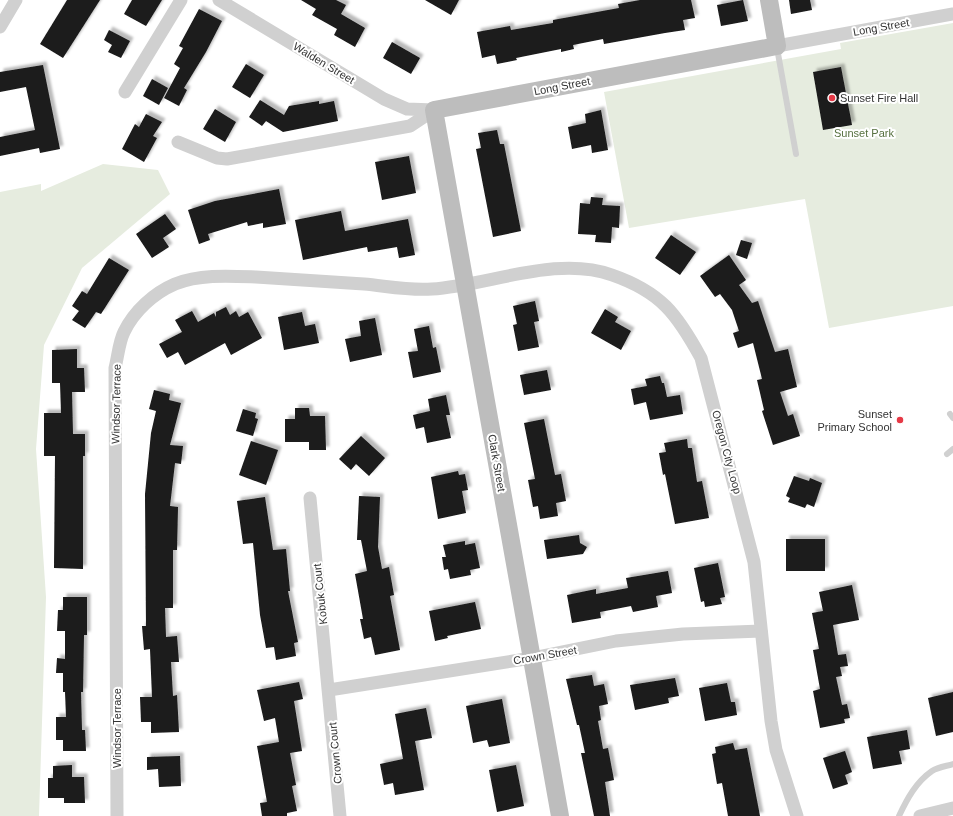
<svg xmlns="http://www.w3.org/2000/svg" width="953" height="816" font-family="Helvetica,sans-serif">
<defs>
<filter id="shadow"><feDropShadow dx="3.5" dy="-3.5" stdDeviation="1" flood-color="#0004"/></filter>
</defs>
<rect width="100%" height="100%" fill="#fff"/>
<g fill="#e6ecdf">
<path d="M953 23V306L829 328 805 199 629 228 604 92 841 49 840 43Z"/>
<path d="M103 164 158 170 170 194 82 268 44 345 36 449 46 597 39 816H0V192L41 184V191Z"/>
</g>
<g fill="#1a1a1a" filter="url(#shadow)">
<path d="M67 0H100L63 58 40 44Z"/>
<path d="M132 0H162L146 26 124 14Z"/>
<path d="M301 0H336L346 5 341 14 365 28 355 47 334 35 337 29 312 15 316 9Z"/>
<path d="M425 0H459L451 15Z"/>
<path d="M640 0H691L695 18 683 20 685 30 665 33 604 44 603 39 573 45 574 49 561 52V49L516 58 517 60 497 64 495 55 482 58 477 32 510 26 511 30 553 23V20L619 8 618 4Z"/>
<path d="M743 0 748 21 721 26 717 5Z"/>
<path d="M789 0H810L812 10 791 14Z"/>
<path d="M199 9 222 21 206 52 184 88 187 90 179 106 164 98 180 68 174 64 183 48 179 46Z"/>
<path d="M109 30 130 41 121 58 108 52 112 45 104 40Z"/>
<path d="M392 42 420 58 411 74 383 58Z"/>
<path d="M246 64 264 75 250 98 232 87Z"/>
<path d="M43 65 60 149 40 153 39 148 0 156V137L35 130 26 87 0 92V72Z"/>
<path d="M841 67 852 125 823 130 813 72Z"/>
<path d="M152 79 168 88 159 105 143 96Z"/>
<path d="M260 100 284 115 289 106 319 101V104L334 101 338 121 283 132 266 121 262 126 249 117Z"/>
<path d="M215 109 236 122 225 142 203 129Z"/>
<path d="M601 110 608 150 592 153 591 145 572 149 568 127 586 123 585 114Z"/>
<path d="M146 114 162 122 153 136 157 138 144 162 122 149 135 124 139 127Z"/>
<path d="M497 130 500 144H504L521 231 493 237 476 149 481 148 478 133Z"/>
<path d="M409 156 416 193 382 200 375 162Z"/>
<path d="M279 189 286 224 263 228V223L248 226 247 222 208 234 210 240 199 244 188 210 215 201Z"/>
<path d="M591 197 603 198 602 205 620 206 619 228 612 227 611 243 595 242 596 235 578 234 580 203 590 204Z"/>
<path d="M341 211 345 231 408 219 415 255 399 258 397 247 368 252 367 247 303 260 295 220Z"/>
<path d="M165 214 176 229 163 238 169 247 152 258 136 234Z"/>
<path d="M671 235 696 252 680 275 655 258Z"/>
<path d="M741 240 752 243 747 259 736 255Z"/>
<path d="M729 255 746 280 739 285 752 303 758 301 775 352 788 349 797 387 780 392 788 416 793 414 800 436 773 445 762 411 764 410 757 380 762 379 753 343 738 348 733 333 739 331 732 310 720 294 715 297 700 276Z"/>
<path d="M109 258 129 270 101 314 96 312 85 328 72 320 79 311 72 306 82 291 87 294Z"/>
<path d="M535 301 539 321 534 322 539 347 518 351 513 325 517 324 513 306Z"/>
<path d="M226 307 230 315 236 311 239 317 248 312 262 338 231 355 225 343 185 365 178 352 167 358 159 344 182 332 175 320 192 311 198 322 214 313 216 317V312Z"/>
<path d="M605 309 618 317 615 322 631 331 621 350 591 333Z"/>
<path d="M302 312 305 326 315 324 319 343 284 350 278 317Z"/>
<path d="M375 318 382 355 350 362 345 339 361 336 359 321Z"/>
<path d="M429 326 433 348 436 347 441 372 413 378 408 352 418 351 414 329Z"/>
<path d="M77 349V368H84L85 392H72L73 434H85V456H83V569L54 568 55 456H44V413H61L60 383H52V350Z"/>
<path d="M547 370 551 390 524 395 520 375Z"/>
<path d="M660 376 662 383H664L667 397 680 395 683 414 650 420 646 402 634 405 631 389 647 386 645 379Z"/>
<path d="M154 390 170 394 169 400 181 403 170 445 183 446 181 464 175 463 170 506 178 507 177 550H173V608H165L166 637 177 636 179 662H171L173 696 177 695 179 732 151 733V722H141L140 697H152L150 649 144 650 142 626H146L145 494 151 433 156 411 149 409Z"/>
<path d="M446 395 450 415H446L451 438 427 443 424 427 416 429 413 415 430 411 428 399Z"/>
<path d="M295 408H309L310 416H325L326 450H309V442H285V419H295Z"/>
<path d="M243 409 256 413 255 418 258 419 253 436 236 431Z"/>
<path d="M544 419 555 475 561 474 566 501 556 503 558 516 540 519 538 506 533 507 528 480 535 479 524 423Z"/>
<path d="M361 436 385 458 369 476 356 464 351 470 339 459Z"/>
<path d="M687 439 688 448H692L697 482 702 481 709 518 675 524 665 474 663 475 659 453 666 452 664 443Z"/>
<path d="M251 441 278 450 266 485 239 475Z"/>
<path d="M458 471 459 475 465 474 468 490 462 491 466 513 438 519 431 477Z"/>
<path d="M794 476 809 481 810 478 822 483 814 507 807 504 805 508 788 502 790 498 786 496Z"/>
<path d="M359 496 380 497 378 547 382 569 389 567 394 595 390 596 400 650 375 655 371 637 364 639 360 619H363L355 574 367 571 361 540H357Z"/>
<path d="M265 497 273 550 286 549 290 591H288L298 642 294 643 296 656 276 660 274 647 266 648 260 615 253 543 243 544 237 501Z"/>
<path d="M579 535 580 543 587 547 583 554 547 559 544 540Z"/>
<rect x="786" y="539" width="39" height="32"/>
<path d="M465 541V545L475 543 480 568 470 570 471 575 450 579 448 569 444 570 442 557H446L443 545Z"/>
<path d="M718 563 725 597 720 598 722 604 705 607 704 601 701 602 694 568Z"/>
<path d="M668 571 672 593 656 596 658 607 633 612 631 606 600 612 601 618 572 623 567 595 596 589V594L628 588 626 578Z"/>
<path d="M852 585 859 620 833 625 838 655 846 654 848 666 840 667 842 676 836 677 842 705 847 704 850 718 844 719 845 723 820 728 813 691 820 689 813 650 819 649 812 613 823 611 819 592Z"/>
<path d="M63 597H87V635H84L83 692H81L82 730H85L86 751H63V740H56V717H66L65 692H63V673H56L57 658 65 659V631H57L58 610H63Z"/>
<path d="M475 602 481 629 447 636 448 638 435 641 429 611Z"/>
<path d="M592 675 594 686 604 684 608 704 599 706 601 720 598 721 603 749 608 748 614 780 605 782 610 816H594L581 753H585L579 725H577L566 679Z"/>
<path d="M675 678 679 696 668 698 669 703 635 710 630 685Z"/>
<path d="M299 682 303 699 294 701 302 751 290 753 296 785 292 786 297 811 287 813V816H262L260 803 267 802 257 746 279 742 275 718 264 721 257 690Z"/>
<path d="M727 683 731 702H735L737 715 705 721 699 688Z"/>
<path d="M953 692V732L936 736 928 698Z"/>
<path d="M502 699 510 743 489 747 487 740 473 743 466 706Z"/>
<path d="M426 708 432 738 415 741 424 790 395 795 393 783 384 785 380 764 403 759 395 714Z"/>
<path d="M907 730 910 749 899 751 902 764 873 769 867 737Z"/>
<path d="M733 743 735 750 747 748 760 816H728L722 783 717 784 712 754 716 753 715 747Z"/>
<path d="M845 751 852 772 845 775 848 784 833 789 823 758Z"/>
<path d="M180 756 181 786 159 787 158 769 147 770V757Z"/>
<path d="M72 765V777H84L85 803H64V798H48V778H53V766Z"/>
<path d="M516 765 524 806 497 812 489 770Z"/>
</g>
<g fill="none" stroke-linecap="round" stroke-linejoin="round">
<g stroke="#d0d0d0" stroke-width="6">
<path d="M777 48 796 154"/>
<path d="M950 414 953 418"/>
<path d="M947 454 953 449"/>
<path d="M899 816C907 799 916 782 932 771 938 767 947 766 953 764"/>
</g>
<g stroke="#d0d0d0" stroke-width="13">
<path d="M219 0 384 99 407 109 434 110"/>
<path d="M0 27 16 0"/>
<path d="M777 46 953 14"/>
<path d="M125 92 181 0"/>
<path d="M178 142 217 158 227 159 410 126 434 110"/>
<path d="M310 498 340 816"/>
<path d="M329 690 532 658 616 641 683 634 761 631"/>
<path d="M117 816 115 368C118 356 119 342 124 332 134 311 154 293 175 284 200 274 230 276 256 277 292 279 328 282 364 284 386 286 410 291 432 289 490 285 557 255 612 275 661 292 677 314 701 358L754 562 771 721 776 750 797 816"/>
<path d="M920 816 953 808"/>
</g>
<path stroke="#bdbdbd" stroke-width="18" d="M560 816 434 110 777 46 769 0"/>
</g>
<g fill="#e63946" stroke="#fff" stroke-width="1.5">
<circle cx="832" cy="98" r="4"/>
<circle cx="900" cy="420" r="4"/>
</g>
<g text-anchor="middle" stroke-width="4" stroke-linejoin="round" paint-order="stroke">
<g font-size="11" fill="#333" stroke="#fff">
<text transform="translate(881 27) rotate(-10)" y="4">Long Street</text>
<text transform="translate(324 63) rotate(31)" y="4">Walden Street</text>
<text transform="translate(562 86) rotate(-11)" y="4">Long Street</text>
<text transform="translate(116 404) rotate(-89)" y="4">Windsor Terrace</text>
<text transform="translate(727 452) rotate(75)" y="4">Oregon City Loop</text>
<text transform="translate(497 463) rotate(80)" y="4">Clark Street</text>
<text transform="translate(320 594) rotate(-96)" y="4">Kobuk Court</text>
<text transform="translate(545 655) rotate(-10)" y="4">Crown Street</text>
<text transform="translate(117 728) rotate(-90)" y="4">Windsor Terrace</text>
<text transform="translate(335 753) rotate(-95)" y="4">Crown Court</text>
</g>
<g font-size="11" fill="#333" stroke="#fff" text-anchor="start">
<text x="840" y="102">Sunset Fire Hall</text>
<text x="892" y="418" text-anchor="end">Sunset<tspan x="892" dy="13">Primary School</tspan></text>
</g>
<g font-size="11" fill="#56703f" stroke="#fff">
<text x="864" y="137">Sunset Park</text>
</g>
</g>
</svg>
